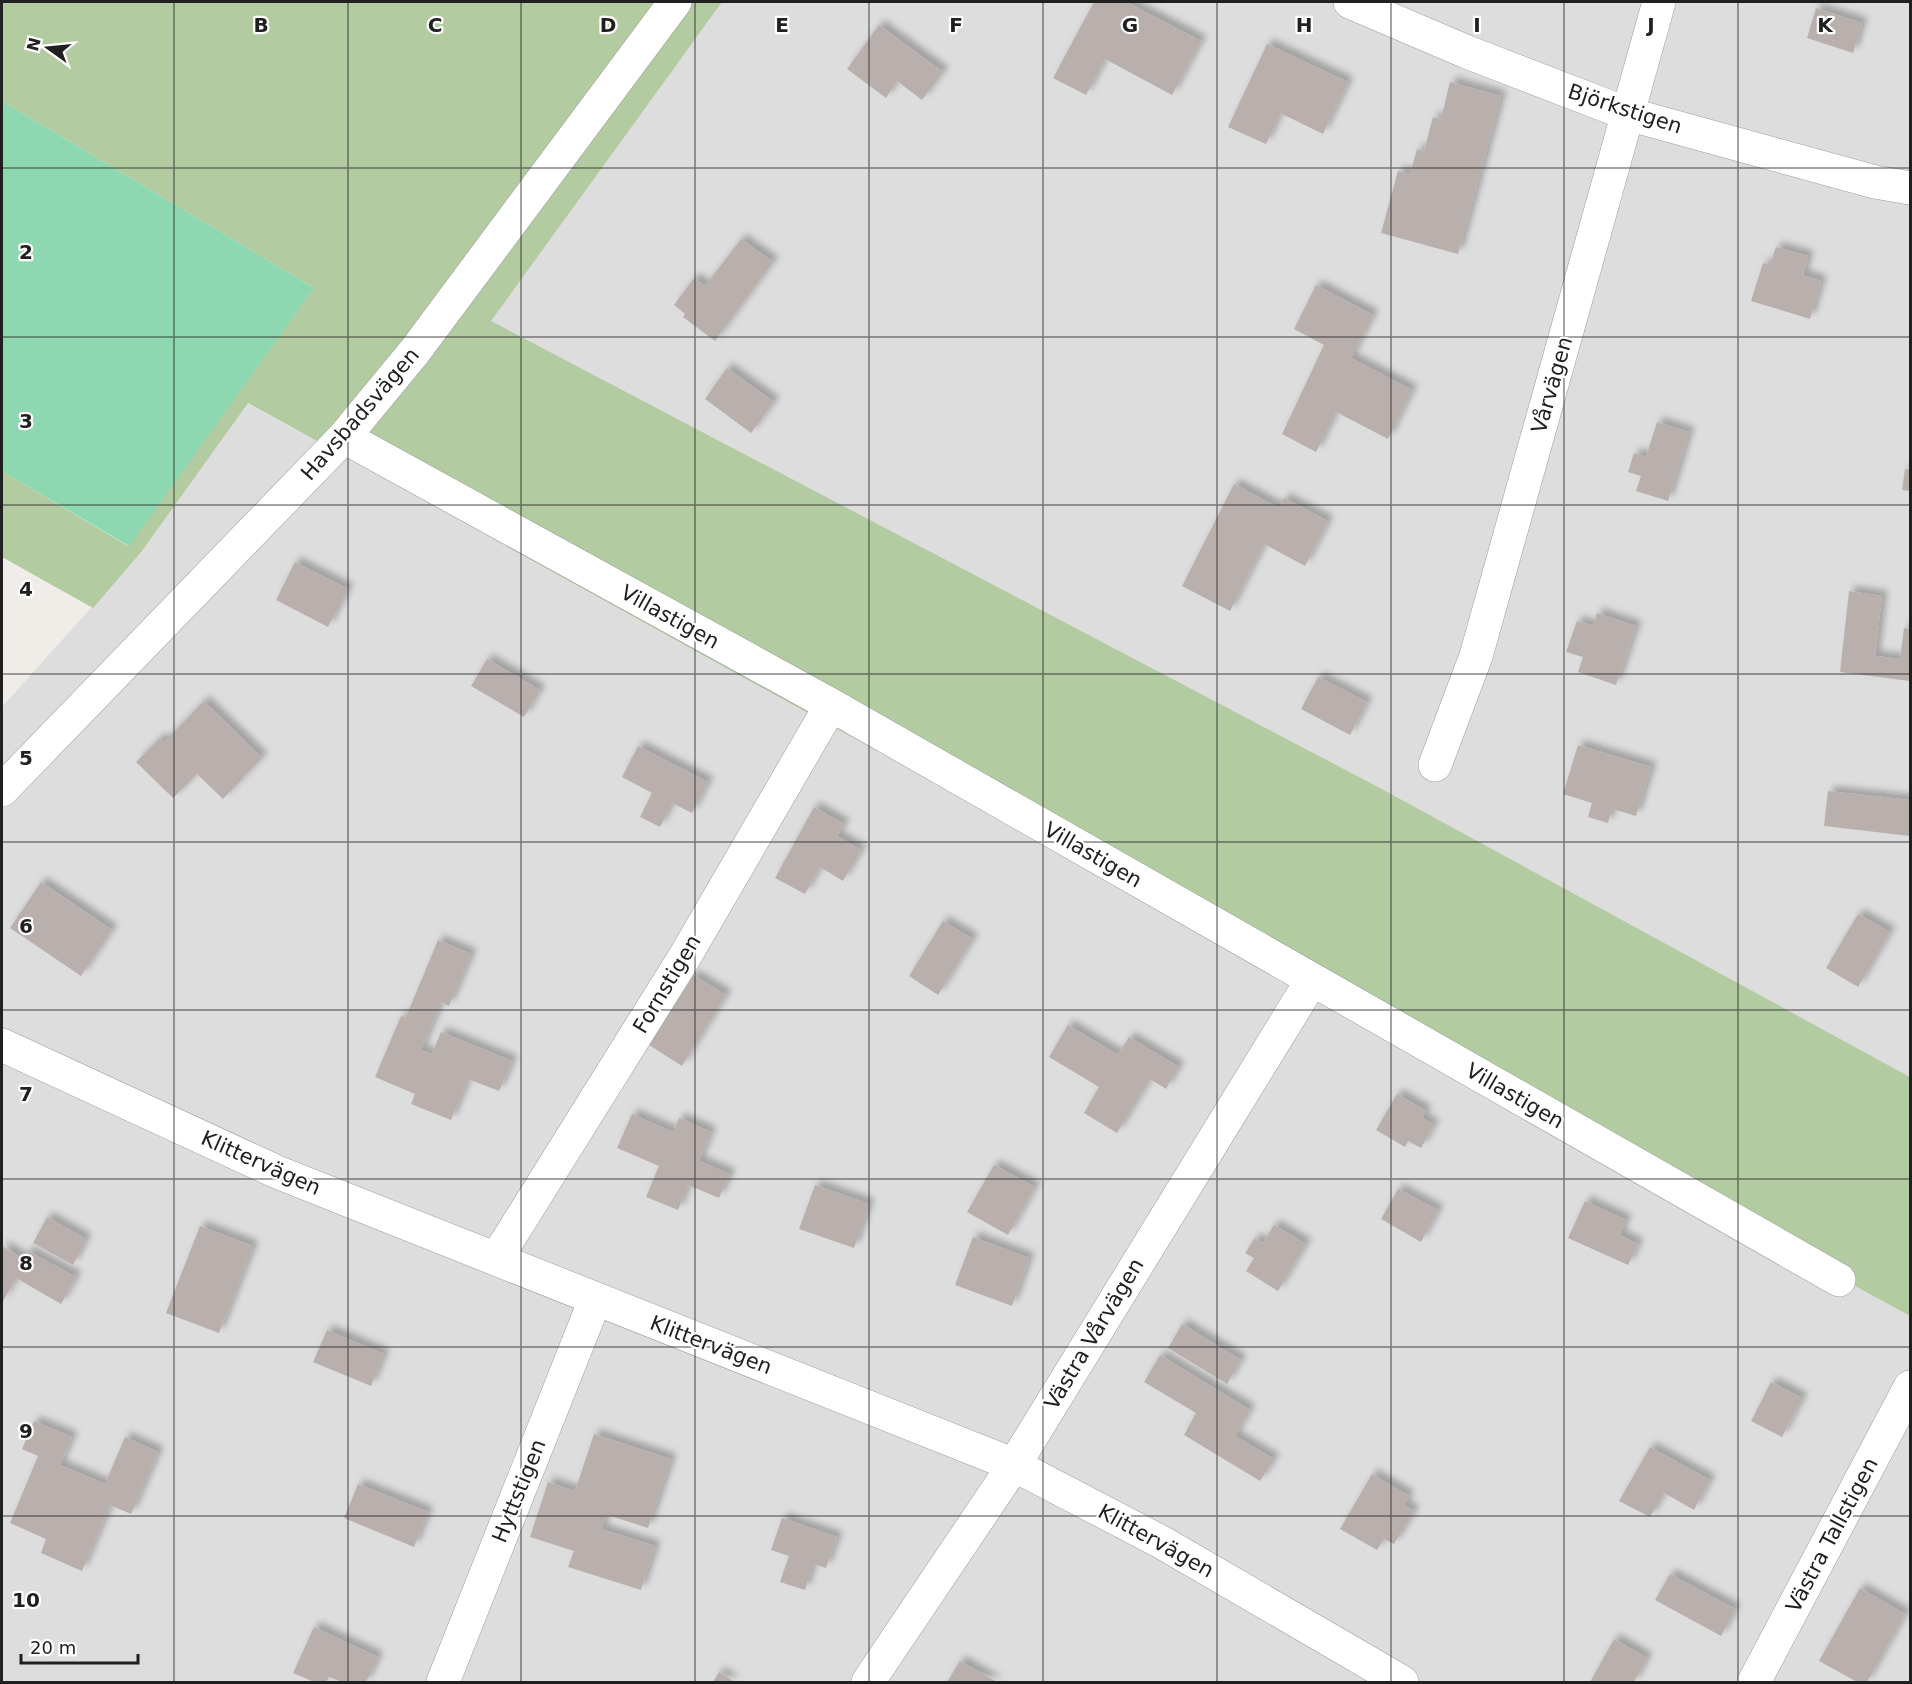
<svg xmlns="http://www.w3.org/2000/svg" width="1912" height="1684" font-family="'DejaVu Sans',sans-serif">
<defs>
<filter id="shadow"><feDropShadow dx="5.5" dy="-5.5" stdDeviation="3" flood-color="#0004"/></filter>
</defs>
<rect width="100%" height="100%" fill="#f0ece8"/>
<g fill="#dedddd">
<path d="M722 2H1910V1077L1380 788 490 321Z"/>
<path d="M247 403 744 678 1910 1316V1682H2V707L142 551Z"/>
</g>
<path fill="#b2cba0" d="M2 2H722L491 321 1380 788 1910 1077V1316L744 678 248 403 142 551 93 608 2 557V471L128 546 314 288 2 101Z"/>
<path fill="#8dd7b1" d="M2 101 314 288 129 546 2 471Z"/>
<g fill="#b9b0ad" filter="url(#shadow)">
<path d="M1094 2H1126L1201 41 1172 95 1105 59 1086 95 1053 78Z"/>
<path d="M1816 8 1862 23 1853 53 1807 38Z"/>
<path d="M879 25 943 72 922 100 897 81 886 98 847 69Z"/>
<path d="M1267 44 1348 82 1323 134 1280 113 1266 144 1228 127Z"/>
<path d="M1450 82 1501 96 1458 254 1381 233 1398 171 1410 174 1417 149 1424 151 1433 117 1441 119Z"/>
<path d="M741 239 773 262 715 341 683 317 685 314 674 305 694 278 705 286Z"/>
<path d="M1776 247 1808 256 1803 275 1821 281 1810 319 1751 301 1763 263 1770 265Z"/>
<path d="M1316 285 1373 315 1351 358 1412 390 1388 439 1336 412 1316 452 1282 434 1324 345 1294 329Z"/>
<path d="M727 368 774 402 751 433 705 399Z"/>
<path d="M1657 422 1689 432 1668 501 1636 491 1641 476 1628 472 1634 453 1646 457Z"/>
<path d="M1905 469 1910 470V491L1902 490Z"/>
<path d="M1234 484 1279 508 1284 498 1328 521 1305 566 1264 544 1230 611 1182 586Z"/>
<path d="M295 562 348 589 328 627 276 600Z"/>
<path d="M1849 591 1882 596 1875 656 1900 659 1904 628 1910 629V681L1840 672Z"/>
<path d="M1597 613 1636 626 1616 685 1578 672 1583 657 1566 652 1577 621 1593 626Z"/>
<path d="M487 659 540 690 524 717 471 686Z"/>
<path d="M1318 677 1367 702 1350 735 1301 709Z"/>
<path d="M204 701 262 758 223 799 197 774 173 798 136 762 160 738 164 742Z"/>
<path d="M1578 745 1651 767 1636 816 1612 809 1608 823 1588 817 1592 803 1563 794Z"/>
<path d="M638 746 708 782 692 813 672 803 660 827 640 817 652 793 622 777Z"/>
<path d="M1828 791 1910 800V836L1824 826Z"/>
<path d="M814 807 844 824 837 836 861 850 843 881 820 867 805 894 775 878Z"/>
<path d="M41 882 112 930 81 976 10 928Z"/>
<path d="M1858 914 1890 932 1858 987 1826 968Z"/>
<path d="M943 921 973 939 938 995 909 976Z"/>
<path d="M438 940 471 954 449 1006 441 1002 421 1050 432 1054 441 1032 512 1061 499 1091 468 1079 451 1120 411 1104 415 1094 375 1077 401 1016 406 1017Z"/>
<path d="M693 975 726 995 682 1066 649 1045Z"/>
<path d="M1068 1025 1118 1055 1129 1037 1179 1067 1166 1089 1150 1079 1117 1133 1084 1113 1099 1087 1049 1057Z"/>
<path d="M1397 1094 1426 1111 1422 1118 1434 1125 1421 1148 1408 1141 1405 1147 1376 1130Z"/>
<path d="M632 1114 673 1132 679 1118 711 1132 699 1161 730 1174 719 1198 688 1185 678 1210 646 1197 659 1166 617 1148Z"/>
<path d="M994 1165 1035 1187 1008 1235 967 1212Z"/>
<path d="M815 1185 869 1204 854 1248 799 1229Z"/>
<path d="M1398 1189 1438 1210 1421 1242 1381 1219Z"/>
<path d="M1585 1201 1626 1220 1620 1235 1638 1244 1628 1265 1568 1238Z"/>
<path d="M47 1217 86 1239 73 1265 33 1243Z"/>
<path d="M1274 1225 1306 1244 1278 1291 1246 1271 1254 1258 1245 1253 1255 1238 1263 1243Z"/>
<path d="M200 1226 253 1246 219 1333 166 1313Z"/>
<path d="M973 1237 1029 1258 1012 1306 955 1285Z"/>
<path d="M2 1246 24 1259 28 1251 76 1277 61 1304 16 1278 2 1303Z"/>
<path d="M1182 1324 1241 1360 1227 1384 1168 1348Z"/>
<path d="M327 1330 384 1354 371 1386 313 1362Z"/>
<path d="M1160 1355 1250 1410 1235 1436 1274 1459 1260 1481 1184 1435 1196 1413 1144 1382Z"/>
<path d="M1771 1382 1802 1398 1782 1437 1751 1421Z"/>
<path d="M34 1421 72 1437 60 1465 105 1484 125 1437 158 1452 131 1514 110 1505 82 1571 41 1553 46 1539 10 1523 38 1456 22 1449Z"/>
<path d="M594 1434 671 1459 648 1528 607 1515 601 1529 655 1546 641 1590 568 1567 574 1551 530 1537 548 1482 575 1491Z"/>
<path d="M1650 1447 1710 1480 1694 1510 1664 1493 1650 1517 1619 1501Z"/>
<path d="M1372 1474 1409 1496 1404 1505 1414 1511 1394 1544 1384 1539 1377 1550 1340 1529Z"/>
<path d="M358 1484 428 1512 414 1547 344 1518Z"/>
<path d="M782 1518 837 1537 826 1568 813 1564 805 1590 780 1582 789 1556 771 1550Z"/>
<path d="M1670 1574 1735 1609 1721 1636 1655 1600Z"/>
<path d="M1860 1588 1905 1614 1867 1682H1857L1819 1661Z"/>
<path d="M314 1627 378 1657 366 1682H342L329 1677 326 1682H314L293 1673Z"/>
<path d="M1614 1639 1647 1658 1634 1682H1590Z"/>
<path d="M960 1661 997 1682H947Z"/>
<path d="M719 1672 735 1682H713Z"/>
</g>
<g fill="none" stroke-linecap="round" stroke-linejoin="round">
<defs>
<g id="street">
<path d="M1350 2 1467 52 1628 114 1875 182 1910 188"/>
<path d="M344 437 831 705 1839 1280"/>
<path d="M1435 765 1476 656 1659 2"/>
<path d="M2 790 344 437 415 351 675 2"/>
<path d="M2 1045 277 1172 1014 1465 1163 1543 1402 1682"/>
<path d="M496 1259 684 958 831 705"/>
<path d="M443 1682 595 1300"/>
<path d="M868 1682 1014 1465 1312 980"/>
<path d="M1754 1682 1910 1387"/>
</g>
</defs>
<use href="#street" stroke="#9d9d9d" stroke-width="34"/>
<use href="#street" stroke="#fff" stroke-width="33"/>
</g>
<path fill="none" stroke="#202020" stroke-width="1.5" stroke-opacity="0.55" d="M174 2V1682M348 2V1682M521 2V1682M695 2V1682M869 2V1682M1043 2V1682M1217 2V1682M1391 2V1682M1564 2V1682M1738 2V1682M2 168H1910M2 337H1910M2 505H1910M2 674H1910M2 842H1910M2 1010H1910M2 1179H1910M2 1347H1910M2 1516H1910"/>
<g text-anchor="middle" stroke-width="4.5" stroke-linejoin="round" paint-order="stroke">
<g font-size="21" fill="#202020" stroke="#fff">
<text transform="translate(1625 109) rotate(18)" y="7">Björkstigen</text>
<text transform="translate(1552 385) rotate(-74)" y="7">Vårvägen</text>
<text transform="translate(360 414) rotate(-49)" y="7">Havsbadsvägen</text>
<text transform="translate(670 617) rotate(29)" y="7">Villastigen</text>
<text transform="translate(1093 855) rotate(30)" y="7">Villastigen</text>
<text transform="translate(667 984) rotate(-59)" y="7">Fornstigen</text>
<text transform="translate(1515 1096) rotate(30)" y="7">Villastigen</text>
<text transform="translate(261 1163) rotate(24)" y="7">Klittervägen</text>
<text transform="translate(1094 1334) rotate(-59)" y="7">Västra Vårvägen</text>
<text transform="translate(711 1345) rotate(21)" y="7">Klittervägen</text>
<text transform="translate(519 1491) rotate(-68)" y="7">Hyttstigen</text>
<text transform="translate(1832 1535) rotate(-62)" y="7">Västra Tallstigen</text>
<text transform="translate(1156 1541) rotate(29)" y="7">Klittervägen</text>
</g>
</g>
<g font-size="20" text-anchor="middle" font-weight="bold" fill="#202020" stroke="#fff" stroke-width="4.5" stroke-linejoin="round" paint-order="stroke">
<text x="261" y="32">B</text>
<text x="435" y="32">C</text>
<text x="608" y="32">D</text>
<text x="782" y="32">E</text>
<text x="956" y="32">F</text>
<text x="1130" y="32">G</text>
<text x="1304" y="32">H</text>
<text x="1477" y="32">I</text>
<text x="1651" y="32">J</text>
<text x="1825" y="32">K</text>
<text x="26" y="259">2</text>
<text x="26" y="428">3</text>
<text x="26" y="596">4</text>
<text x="26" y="765">5</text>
<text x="26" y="933">6</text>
<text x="26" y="1101">7</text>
<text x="26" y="1270">8</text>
<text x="26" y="1438">9</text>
<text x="26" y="1607">10</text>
</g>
<rect width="1912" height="1684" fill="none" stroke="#202020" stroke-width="6"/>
<g transform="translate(48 48) rotate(285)" stroke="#ffffff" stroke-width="4.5" paint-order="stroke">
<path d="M0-4.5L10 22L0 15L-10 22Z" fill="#202020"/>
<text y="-9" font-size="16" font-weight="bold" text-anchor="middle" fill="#202020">N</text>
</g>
<path d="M21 1654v9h117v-9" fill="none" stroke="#202020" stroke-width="3"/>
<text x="30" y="1654" font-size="18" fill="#202020" stroke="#ffffff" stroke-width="4.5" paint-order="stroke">20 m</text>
</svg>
